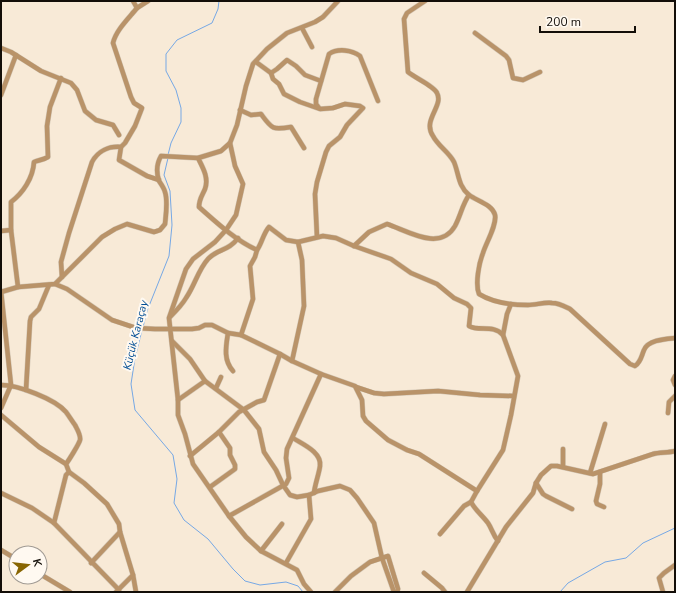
<svg xmlns="http://www.w3.org/2000/svg" width="676" height="593" font-family="'Nunito Sans',sans-serif">
<rect width="100%" height="100%" fill="#f8ead7"/>
<g fill="none" stroke-linecap="round" stroke-linejoin="round">
<g stroke="#76a8e5" stroke-width="1">
<path d="M168 155 171 143 181 122V108L176 90 166 71V54L177 40 212 23 218 9 219 1"/>
<path d="M143 327 147 311 169 256 172 225 170 191 164 175 168 158"/>
<path d="M142 330 135 358 131 384 135 410 173 455 177 479 174 503 184 520 208 539 233 569 245 581 260 585 286 582 298 586 303 592"/>
<path d="M560 592 568 583 605 562 626 558 643 543 675 528"/>
</g>
<defs>
<g id="minor">
<path d="M133 1 137 8 148 1"/>
<path d="M425 1 407 13 404 19 408 72C415 78 434 86 437 93 444 106 422 120 433 136 438 146 449 152 454 162 459 174 458 186 469 195 477 201 492 204 495 215 497 225 486 243 483 253 479 263 475 284 479 294 492 302 512 305 528 305 536 305 544 302 552 303 559 303 564 306 570 309L630 364 635 366C641 362 641 357 644 350 648 340 665 339 675 338"/>
<path d="M137 8C129 18 116 30 113 43L131 97 134 103 142 108 135 126 125 143 121 147 119 160 147 176 159 180"/>
<path d="M302 28 312 47"/>
<path d="M475 33 506 56 509 60 513 78 523 80 540 72"/>
<path d="M1 48 11 52 41 71 71 83 77 90 85 111 96 120 113 125 119 135"/>
<path d="M256 62 271 73 273 79 279 84 284 94 300 102 320 109 333 108 345 104 360 106 363 108 347 125 340 137 329 146 326 152 317 182 315 194 317 237"/>
<path d="M271 73 277 69 287 60 296 66 305 75 321 81"/>
<path d="M1 95 16 55"/>
<path d="M319 108 316 104V99L329 54C338 48 352 50 360 56L378 101"/>
<path d="M240 110 251 115 261 114C272 129 272 130 291 127L304 148"/>
<path d="M230 143 235 166 243 184 236 215 226 230 215 242 193 259 186 269 169 318 178 400V415L185 434 193 464 229 516 246 537 261 551 297 570 304 584 311 592"/>
<path d="M198 158C203 168 209 178 205 189 202 196 199 199 199 207 216 222 235 240 257 250 262 243 263 234 269 227L286 240 298 242 323 236 336 238 354 246 391 259 411 273 437 284 454 298 467 304 471 308 469 326C479 332 493 324 503 335L518 376 511 415 503 450 477 491 471 502C475 510 483 516 488 523 492 529 493 535 498 541"/>
<path d="M1 231 11 230"/>
<path d="M354 246 369 232 387 224C408 231 440 252 455 226 461 215 462 205 469 195"/>
<path d="M62 277 61 262 69 233 92 162C98 151 109 146 121 147"/>
<path d="M55 284 67 289 112 320 136 328 155 329H192L199 328 205 325H212L228 333 241 335 280 354 292 361 321 374 355 386 362 400 363 416 366 421 388 440 407 450 419 454 477 491"/>
<path d="M18 287 11 230V202C23 193 33 178 34 162 39 160 43 160 48 157L47 126 50 107 61 78"/>
<path d="M1 292 18 287 55 284 102 237 115 229 127 224 154 232 160 230 165 224C166 214 168 201 165 192 164 188 161 184 159 181 156 172 157 163 161 156L198 158 221 151 230 143 237 125 246 86 253 64 267 49 287 33 315 22 323 17 338 1"/>
<path d="M170 317C176 311 182 305 186 298 195 285 198 270 208 259 217 249 229 251 238 238"/>
<path d="M228 333C226 346 223 360 233 371"/>
<path d="M241 335 253 299 250 266 255 257 257 250"/>
<path d="M503 335 507 314 511 304"/>
<path d="M172 341 190 359 205 381 178 400"/>
<path d="M292 361 304 306 302 260 298 242"/>
<path d="M675 376 673 380 675 385"/>
<path d="M205 381 244 410 259 429 264 452 276 470 283 485 290 495 297 497 309 495 311 519 286 563"/>
<path d="M1 385C18 385 55 399 66 412 69 416 72 421 75 425 77 429 81 435 80 440 79 444 69 460 66 464"/>
<path d="M356 387 374 393 384 394 438 391 480 395 514 396"/>
<path d="M216 388 221 377"/>
<path d="M26 390 30 321 31 317 39 309 49 285"/>
<path d="M1 408 11 385 1 291"/>
<path d="M668 413 669 402 675 396"/>
<path d="M1 415 39 447 66 464 69 472"/>
<path d="M293 438C302 444 322 452 320 466 319 474 315 484 314 493"/>
<path d="M563 449V467"/>
<path d="M190 456 219 432 239 412 257 402 264 400 280 354"/>
<path d="M600 472V484L596 501 597 504 604 507"/>
<path d="M590 473 605 424"/>
<path d="M536 483 543 494 546 496 572 509"/>
<path d="M210 487 235 469V465L230 455V448L219 432"/>
<path d="M1 493 32 508 54 523 119 590"/>
<path d="M309 495 318 491 340 486 350 490 357 498 374 523 382 558 394 592"/>
<path d="M229 516 286 484 289 478 286 458 287 449 321 374"/>
<path d="M54 523 66 475 69 472 84 483 107 504 119 524 120 532 133 575 116 592"/>
<path d="M440 534 464 506 471 502"/>
<path d="M1 550 16 559"/>
<path d="M261 551 282 524"/>
<path d="M91 563 120 532"/>
<path d="M424 573 442 588 445 592"/>
<path d="M40 574 70 592"/>
<path d="M133 575 136 592"/>
<path d="M335 592 351 576 370 562 388 556 398 589 397 592"/>
<path d="M467 592 506 527 533 493 536 483 541 475 551 466H557L593 474 653 454C660 452 668 453 675 451"/>
<path d="M663 592 659 578 664 573 675 565"/>
</g>
</defs>
<use href="#minor" stroke="#d3c7b6" stroke-width="5.5"/>
<use href="#minor" stroke="#b99369" stroke-width="4.5"/>
</g>
<g text-anchor="middle" stroke-width="4" stroke-linejoin="round" paint-order="stroke">
<g font-size="11" font-style="italic" fill="#024e95" stroke="#fff9f1">
<text transform="translate(135 335) rotate(-76)" y="4">Küçük Karaçay</text>
</g>
</g>
<rect width="676" height="593" fill="none" stroke="#130e08" stroke-width="4"/>
<g transform="translate(28 565) rotate(75)"><circle r="19" fill="#fff9f1" stroke="#a19b94"/>
<path d="M0-3L7 15L0 10L-7 15Z" fill="#886502"/>
<text y="-6" font-size="11" font-weight="bold" text-anchor="middle" fill="#130e08">K</text>
</g>
<path d="M540 26v6h95v-6" fill="none" stroke="#130e08" stroke-width="2"/>
<text x="546" y="26" font-size="12" fill="#130e08" stroke="#fff9f1" stroke-width="3" paint-order="stroke">200 m</text>
</svg>
